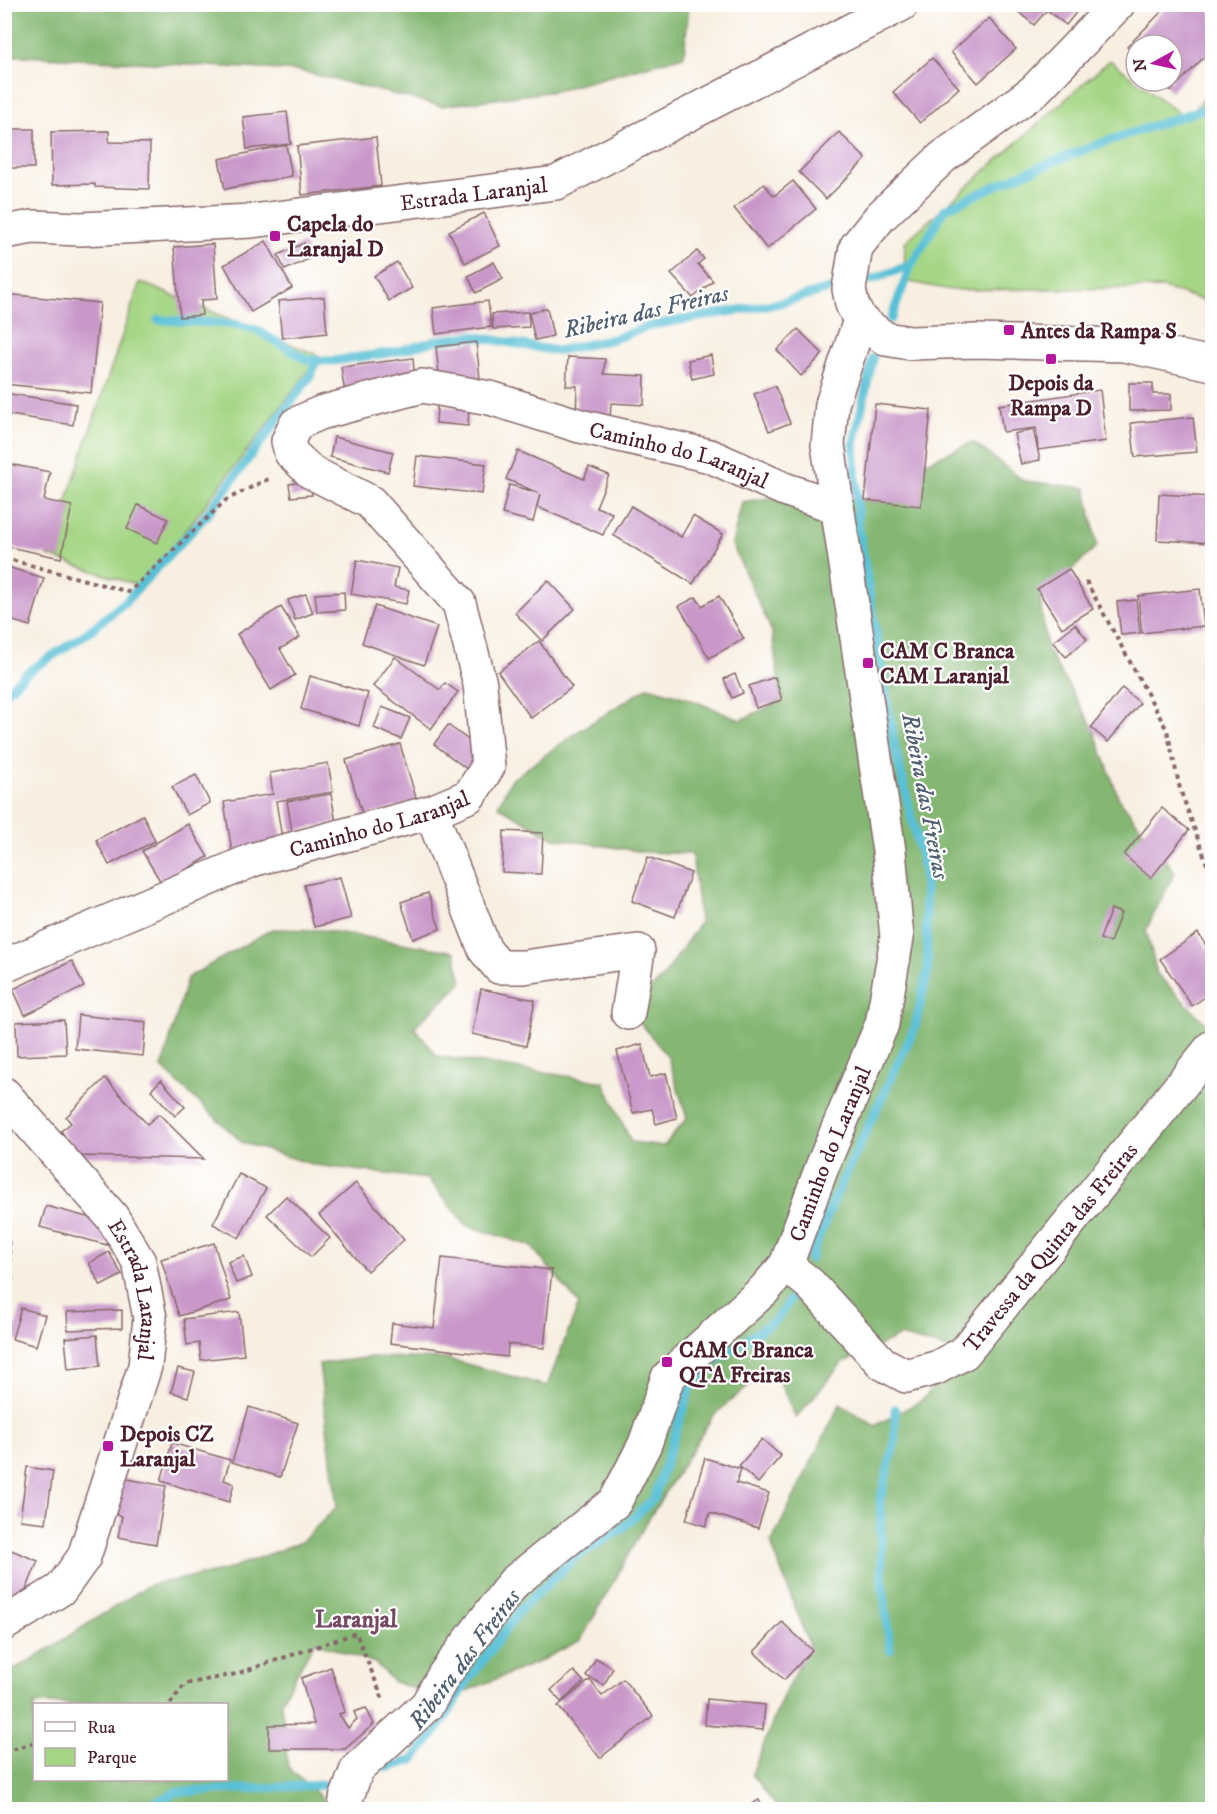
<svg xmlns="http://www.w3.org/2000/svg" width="1217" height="1814" font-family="'IM FELL DW Pica',serif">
<rect width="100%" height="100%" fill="#fff"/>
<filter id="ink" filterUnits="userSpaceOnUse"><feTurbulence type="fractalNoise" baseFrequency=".0167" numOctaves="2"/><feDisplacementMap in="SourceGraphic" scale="12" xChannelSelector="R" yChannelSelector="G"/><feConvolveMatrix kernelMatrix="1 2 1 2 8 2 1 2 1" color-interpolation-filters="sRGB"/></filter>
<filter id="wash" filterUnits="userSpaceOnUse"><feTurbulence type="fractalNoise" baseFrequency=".008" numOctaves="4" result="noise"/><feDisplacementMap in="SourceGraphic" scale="24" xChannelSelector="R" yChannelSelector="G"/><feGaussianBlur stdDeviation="1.35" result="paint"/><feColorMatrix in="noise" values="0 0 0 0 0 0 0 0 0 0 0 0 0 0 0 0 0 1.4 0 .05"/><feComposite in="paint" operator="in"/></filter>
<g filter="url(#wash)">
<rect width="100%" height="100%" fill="#f8efe1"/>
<g fill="#a5d685" stroke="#787a58" stroke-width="1.5">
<path d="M1110 60 1185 118 1212 90V303L1163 288 951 290 904 281 905 242Z"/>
<path d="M140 282 320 356 142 587 48 556Z"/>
</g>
<g fill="#84b772" stroke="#676b4e" stroke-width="1.5" fill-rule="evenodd">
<path d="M4 5 5 4 689 5 684 56 555 91 441 106 300 71 5 55Z"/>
<path d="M973 442 1024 481 1086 488 1097 546 1040 600 1047 650 1093 727 1119 799 1175 872 1146 930 1157 974 1212 1030V1809H778L752 1774 782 1698 809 1645 771 1543 840 1404 875 1426 922 1400 964 1353 900 1336 842 1363 796 1418 772 1365 713 1416 645 1525 581 1640 538 1662 447 1699 394 1682 375 1663 315 1642 281 1701 288 1767 334 1809 5 1810V1674L36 1657 149 1585 223 1571 301 1542 337 1507 319 1364 372 1357 448 1359 547 1386 579 1304 531 1246 466 1225 428 1179 315 1165 243 1143 162 1068 187 978 272 929 323 930 455 952 462 983 414 1027 437 1056 604 1082 631 1142 664 1146 687 1118 668 1057 638 1020 645 995 664 976 700 922 692 854 644 852 554 838 498 806 511 780 577 732 648 687 687 698 741 720 781 701 772 632 732 544 742 502 803 493 874 502 915 467ZM34 1704H226V1780H34Z"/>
</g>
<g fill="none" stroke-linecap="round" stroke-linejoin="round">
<g stroke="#59c0d6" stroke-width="9">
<path d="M868 281 911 265 945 209 1015 177 1099 144 1212 106"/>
<path d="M891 319 911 265"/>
<path d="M158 320 235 324 257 330 307 360 332 361 395 352 435 341 472 336 557 351 613 339 652 325 780 303 829 289"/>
<path d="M4 694 25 674 87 633 125 602 204 518 311 375 317 359"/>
<path d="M810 1259 835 1197 915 1027 928 970 924 869 895 748 858 525 854 443 873 358"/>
<path d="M890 1650 882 1577 880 1500 895 1441V1409"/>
<path d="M387 1768 413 1760 441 1725 462 1689 520 1610 575 1558 621 1530 654 1498 690 1388 716 1360 777 1319 790 1300"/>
<path d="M140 1810 176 1792 324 1785"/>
</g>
</g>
<g id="blocks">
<g fill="#c998c9">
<path d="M1015 4H1083L1066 25 1047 10 1034 25 1013 7Z"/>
<path d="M1169 4H1204L1212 13V49L1171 91 1162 81H1172V45H1136V55L1127 47Z"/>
<path d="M989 18 1016 49 978 83 951 52Z"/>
<path d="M932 58 959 88 920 123 893 92Z"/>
<path d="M287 112 291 144 247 149 243 117Z"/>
<rect x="4" y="129" width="30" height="39"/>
<path d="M109 131V142L150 143 149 189 95 187V184L52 185 51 132Z"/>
<path d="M839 132 866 159 826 199 799 172Z"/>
<path d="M376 137 381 186 302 195 297 146Z"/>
<path d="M286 145 292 176 225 189 219 159Z"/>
<path d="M793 181 816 209 767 249 734 208 764 184 774 196Z"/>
<path d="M484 213 500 246 465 263 449 231Z"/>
<path d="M266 241 292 288 251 312 224 265Z"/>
<path d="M304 243 311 258 285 270 278 255Z"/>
<path d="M213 244 217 299 201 300 202 315 180 317 174 247Z"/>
<path d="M697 251 704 259 698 264 713 281 693 298 671 274Z"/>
<path d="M397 262 412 288 389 301 374 276Z"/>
<path d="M494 262 503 279 476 293 468 276Z"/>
<path d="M4 294 100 303 91 393 4 384Z"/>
<path d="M324 297 327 333 282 338 278 301Z"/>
<path d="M488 301 491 327 436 334 433 308Z"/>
<path d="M547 308 553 336 535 340 529 313Z"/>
<path d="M528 312 529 327 493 329 492 314Z"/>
<path d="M798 329 823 354 801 376 777 350Z"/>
<path d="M476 342 480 378 440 383 436 347Z"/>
<path d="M711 355 714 374 692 379 688 360Z"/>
<path d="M568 357 605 359 604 374 645 376 644 405 611 403 610 419 576 418 577 386H566Z"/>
<path d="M413 358 415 383 346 401 341 367Z"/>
<path d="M1129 383H1153V394H1171V410L1129 411Z"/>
<path d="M775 386 790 423 769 431 754 394Z"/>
<path d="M1100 390 1106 441 1038 450 1036 428 1003 432 999 405Z"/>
<path d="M4 393 76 404 73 425 4 414Z"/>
<path d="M875 404 931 410 921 506 865 500Z"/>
<path d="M437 406 469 408 468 426 436 423Z"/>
<path d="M1193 417 1197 452 1135 457 1131 423Z"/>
<path d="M1033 429 1040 460 1021 464 1014 434Z"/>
<path d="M334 437 393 452 388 472 330 457Z"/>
<path d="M518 451 584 479 589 467 609 475 596 507 612 513 603 535 537 507 540 494 533 522 502 514 509 485 538 493 506 479Z"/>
<path d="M417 456 486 464 482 494 413 486Z"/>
<path d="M4 463 50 472 44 500 72 506 61 558 4 546Z"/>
<path d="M311 481 312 495 291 497 289 484Z"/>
<path d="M1159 494 1212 497V543L1157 540Z"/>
<path d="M138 505 168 519 157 543 127 529Z"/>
<path d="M631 506 681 537 693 516 723 534 693 584 613 535Z"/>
<path d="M357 560 398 568 394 587 409 590 406 604 351 594Z"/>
<path d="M4 566 44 578 30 626 4 618Z"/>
<path d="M1069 569 1093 609 1062 628 1037 589Z"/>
<path d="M548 580 575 609 542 641 515 613Z"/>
<path d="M1200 589 1204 626 1142 633 1138 596Z"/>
<path d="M344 592 345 610 317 612 315 594Z"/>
<path d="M306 594 313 613 295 620 288 600Z"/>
<path d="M719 596 744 639 709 658 679 606 696 597 702 606Z"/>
<path d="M1136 600 1140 633 1121 635 1117 602Z"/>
<path d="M375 606 437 627 424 665 362 643Z"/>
<path d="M281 607 300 637 280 649 295 675 271 690 237 634Z"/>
<path d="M1075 624 1087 639 1066 657 1053 642Z"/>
<path d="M539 641 572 687 531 718 498 672Z"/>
<path d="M395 657 440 690 445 683 458 692 431 729 373 686Z"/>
<path d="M735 674 743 693 732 698 724 679Z"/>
<path d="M310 676 368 693 359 726 301 709Z"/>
<path d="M775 677 782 700 756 708 749 686Z"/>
<path d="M1122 688 1140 703 1108 742 1091 728Z"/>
<path d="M382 707 410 718 401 739 374 728Z"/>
<path d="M448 725 482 750 468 770 434 744Z"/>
<path d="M400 744 417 801 363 817 346 760Z"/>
<path d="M328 763 333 792 276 801 284 850 233 858 224 802 273 794 270 773Z"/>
<path d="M196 775 210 803 187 815 172 787Z"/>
<path d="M331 794 336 823 292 831 287 801Z"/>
<path d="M1162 808 1189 830 1151 878 1124 855Z"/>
<path d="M143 815 155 841 109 865 96 840Z"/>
<path d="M188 824 208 857 162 884 142 851Z"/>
<path d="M504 831 543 833 541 874 502 872Z"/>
<path d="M648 857 691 873 675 917 632 901Z"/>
<path d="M340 877 351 918 314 927 304 885Z"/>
<path d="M428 893 440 929 413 939 401 902Z"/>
<path d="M1111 909 1121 913 1110 942 1100 939Z"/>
<path d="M1198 933 1212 955V977L1209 980 1212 992 1192 1006 1160 959Z"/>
<path d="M72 961 84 987 25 1015 13 989Z"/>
<path d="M481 989 535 1000 526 1046 472 1034Z"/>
<path d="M78 1015 146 1022 143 1056 75 1049Z"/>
<path d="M64 1020 66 1054 17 1056 16 1022Z"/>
<path d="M642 1044 650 1077 666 1073 677 1118 656 1124 652 1109 633 1113 617 1051Z"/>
<path d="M105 1078 147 1124 159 1114 204 1159 79 1156 61 1131 71 1123 66 1117Z"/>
<path d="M161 1080 185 1107 175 1116 151 1090Z"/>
<path d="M239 1174 266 1188 239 1238 213 1224Z"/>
<path d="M356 1183 404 1240 367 1271 319 1215Z"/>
<path d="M286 1196 330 1238 311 1257 267 1215Z"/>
<path d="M46 1206 113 1224 107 1245 40 1227Z"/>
<path d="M214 1243 231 1300 179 1316 161 1259Z"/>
<path d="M109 1252 122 1275 101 1286 89 1263Z"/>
<path d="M244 1256 252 1277 236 1283 228 1262Z"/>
<path d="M442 1258 552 1270 544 1348 508 1344 507 1357 390 1343 392 1323 434 1328Z"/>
<path d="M21 1308 45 1315 36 1346 12 1339Z"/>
<path d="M122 1310V1328L68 1330 67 1312Z"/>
<path d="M239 1312 244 1355 201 1360 199 1343 187 1345 184 1319Z"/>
<path d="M97 1335 100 1366 68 1369 65 1338Z"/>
<path d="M178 1368 195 1372 188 1397 171 1392Z"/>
<path d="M249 1407 298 1423 280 1477 232 1462Z"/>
<path d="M762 1439 781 1456 758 1483 739 1466Z"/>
<path d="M172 1443 230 1460 224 1480 234 1484 229 1502 161 1481Z"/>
<path d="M705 1458 741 1469 736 1483 769 1493 758 1528 710 1513 706 1526 686 1520Z"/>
<path d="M27 1467 53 1471 46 1523 20 1520Z"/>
<path d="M122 1478 166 1486 156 1544 118 1537 122 1516 116 1515Z"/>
<path d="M4 1547 38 1561 21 1602 4 1595Z"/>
<path d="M782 1622 812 1650 784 1680 754 1652Z"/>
<path d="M596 1658 613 1668 604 1685 586 1676Z"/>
<path d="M331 1667 345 1712 339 1714 348 1728 357 1719 354 1712 366 1708 374 1724 345 1749H269V1725L314 1724 301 1678Z"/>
<path d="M574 1671 584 1682 561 1702 551 1690Z"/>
<path d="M623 1679 653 1716 600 1758 558 1706 590 1680 602 1696Z"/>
<path d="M707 1699 765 1705 763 1730 705 1725Z"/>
<path d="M759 1800 764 1810H740Z"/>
</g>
</g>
</g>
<g filter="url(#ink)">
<use href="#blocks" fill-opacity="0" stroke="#87686b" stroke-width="1.5"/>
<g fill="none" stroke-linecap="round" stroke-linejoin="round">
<defs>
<g id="minor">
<path id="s1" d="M4 232 33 227 80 229 252 221 556 183 902 4"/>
<path d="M431 812 485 950 499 967H524L638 951 628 1013"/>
<path id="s2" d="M4 966 255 859 431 812 469 796 488 767 480 684 459 603 370 502 311 472 291 453 288 441 296 424 320 413 422 386 490 398 580 426 710 456 784 489 837 507"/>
<path id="s3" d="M4 1094 112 1217 139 1262 150 1318 145 1366 84 1557 61 1589 4 1624"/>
<path id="s4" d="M786 1265 810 1284 882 1363 906 1376 936 1368 964 1353 1212 1047"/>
<path id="s5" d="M345 1810 346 1799 357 1769 427 1705 444 1675 514 1582 615 1502 645 1444 668 1377 764 1290 786 1265 822 1167 882 1024 897 938 889 851 828 445 832 404 860 320"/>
</g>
<path id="major" d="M1118 4 1034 91 943 157 880 217 856 247 849 289 852 304 860 320 869 327 886 339 910 343 977 341 1124 345 1212 364"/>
</defs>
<use href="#minor" stroke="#87686b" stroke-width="36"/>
<use href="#major" stroke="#87686b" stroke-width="36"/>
<g stroke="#87686b" stroke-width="4" stroke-dasharray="4.5 4.5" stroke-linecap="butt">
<path d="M4 558 129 592 226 500 272 477"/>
<path d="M1086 581 1167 730 1180 789 1212 878"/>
<path d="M4 1196 12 1283 4 1299"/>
<path d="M170 1704 185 1684 236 1674 356 1633 384 1702"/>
<path d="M4 1752 34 1743"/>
</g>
<use href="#minor" stroke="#fff" stroke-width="33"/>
<use href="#major" stroke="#fff" stroke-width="33"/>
</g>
</g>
<g fill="#b5179e" stroke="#fff" stroke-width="2">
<rect x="269" y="230" width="12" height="12" rx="3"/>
<rect x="1003" y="324" width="12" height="12" rx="3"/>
<rect x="1045" y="353" width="12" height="12" rx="3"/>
<rect x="862" y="657" width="12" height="12" rx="3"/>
<rect x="661" y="1356" width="12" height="12" rx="3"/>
<rect x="102" y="1440" width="12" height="12" rx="3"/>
</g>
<g text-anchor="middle" stroke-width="4.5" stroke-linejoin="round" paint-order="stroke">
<g font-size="22" fill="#4a1f2b" stroke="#fff">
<text dy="8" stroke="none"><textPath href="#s1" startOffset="472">Estrada Laranjal</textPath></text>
<text dy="8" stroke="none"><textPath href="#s2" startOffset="1356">Caminho do Laranjal</textPath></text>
<text dy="8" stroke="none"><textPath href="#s2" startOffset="402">Caminho do Laranjal</textPath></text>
<text dy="8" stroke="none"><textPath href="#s5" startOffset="836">Caminho do Laranjal</textPath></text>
<text dy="8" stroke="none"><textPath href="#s4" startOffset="364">Travessa da Quinta das Freiras</textPath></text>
<text dy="8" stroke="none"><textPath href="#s3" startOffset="242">Estrada Laranjal</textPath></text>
</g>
<g font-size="22" font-weight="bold" fill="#4a1f2b" stroke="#fff" text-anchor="start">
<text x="287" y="231">Capela do<tspan x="287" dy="25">Laranjal D</tspan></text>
<text x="1021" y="338">Antes da Rampa S</text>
<text x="1051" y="390" text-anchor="middle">Depois da<tspan x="1051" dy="25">Rampa D</tspan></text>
<text x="880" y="658">CAM C Branca<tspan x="880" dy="25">CAM Laranjal</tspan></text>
<text x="679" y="1357">CAM C Branca<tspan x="679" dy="25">QTA Freiras</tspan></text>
<text x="120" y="1441">Depois CZ<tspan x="120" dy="25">Laranjal</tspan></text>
</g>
<g font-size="24" font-style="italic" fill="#505f6f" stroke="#fff">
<text transform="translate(646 311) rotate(-13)" y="8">Ribeira das Freiras</text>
<text transform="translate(926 796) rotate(79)" y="8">Ribeira das Freiras</text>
<text transform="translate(464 1659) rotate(-53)" y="8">Ribeira das Freiras</text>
</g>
<g font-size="24" font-weight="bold" fill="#764962" stroke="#fff">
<text x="356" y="1627">Laranjal</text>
</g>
</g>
<rect width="1217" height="1814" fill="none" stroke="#fff" stroke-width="24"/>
<rect x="33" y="1703" width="195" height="78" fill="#ffffff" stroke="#b7a5aa" stroke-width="1.5"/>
<rect x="45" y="1722" width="30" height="9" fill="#ffffff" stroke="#b7a5aa" stroke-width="1.5"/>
<text x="87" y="1733" font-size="18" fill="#4a1f2b">Rua</text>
<rect x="45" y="1748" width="30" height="18" fill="#a5d685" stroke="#b7a5aa" stroke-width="1.5"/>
<text x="87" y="1763" font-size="18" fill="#4a1f2b">Parque</text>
<g transform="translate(1154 63) rotate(262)"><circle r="28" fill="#ffffff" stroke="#b7a5aa" stroke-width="1.5"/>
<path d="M0-4.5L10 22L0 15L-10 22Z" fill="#b5179e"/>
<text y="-9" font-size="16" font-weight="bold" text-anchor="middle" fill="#4a1f2b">N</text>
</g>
</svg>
